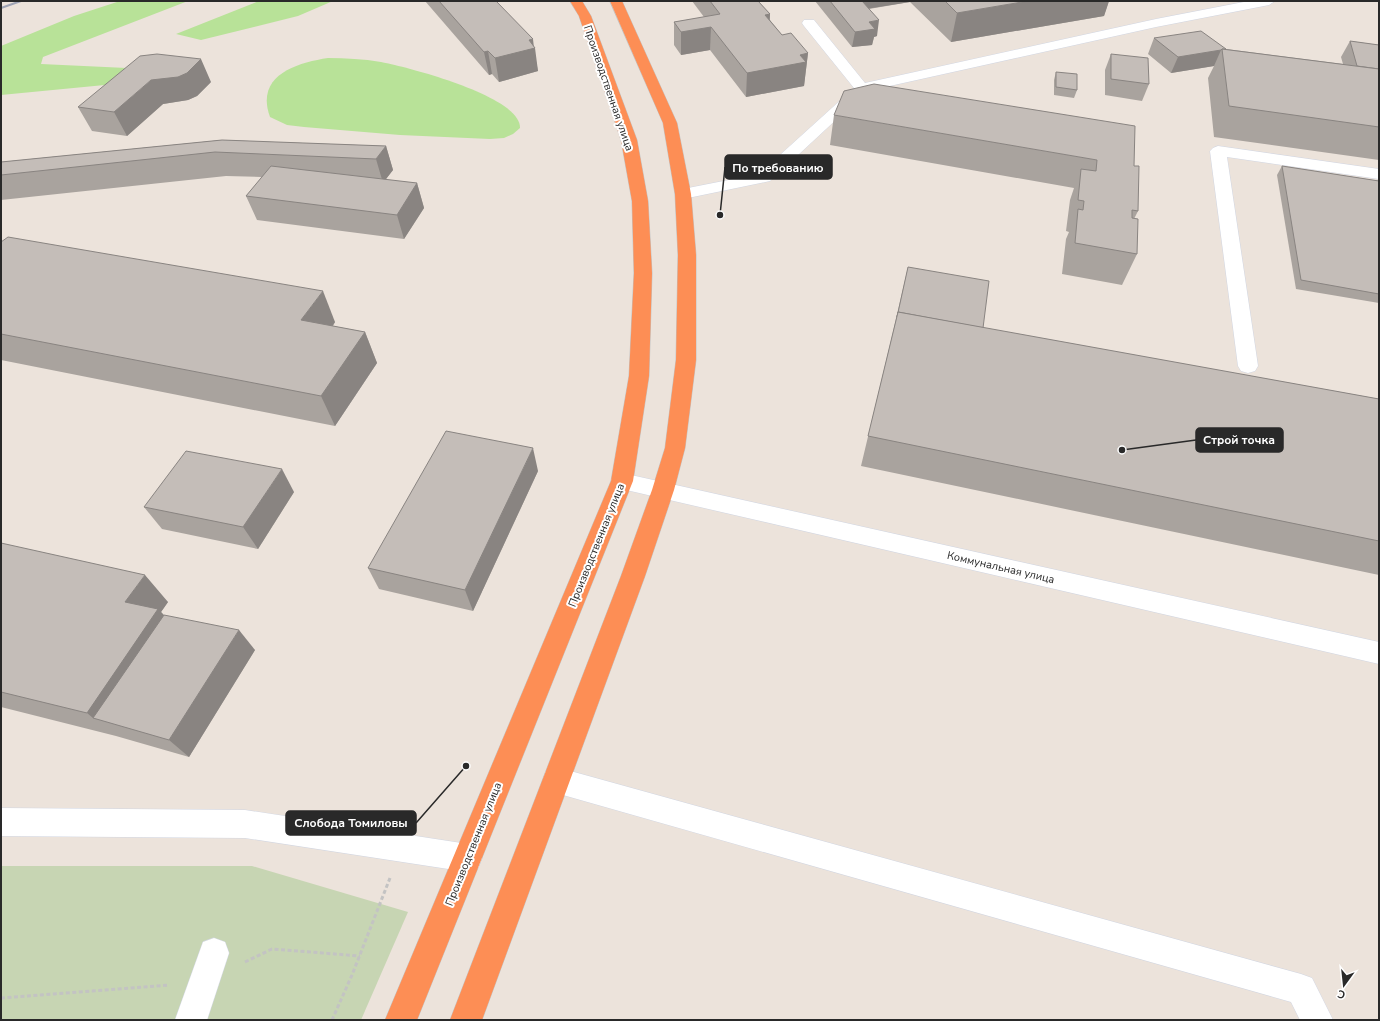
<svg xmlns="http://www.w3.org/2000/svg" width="1380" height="1021" font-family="'Nunito Sans',sans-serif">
<rect width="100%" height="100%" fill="#ece3db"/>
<g fill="#b8e298">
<path d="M120 1H188L43 57 41 64 148 69 115 84 1 95V46L74 16Z"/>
<path d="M259 1H333L298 16 201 40 176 34Z"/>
<path d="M328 58C346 58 363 59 381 62 407 67 521 96 520 128L513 134 504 138 490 139 400 135 304 127 287 125 270 117C255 76 295 63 328 58Z"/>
</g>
<path fill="#c7d5b3" d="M1 866H252L408 912 361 1020H1Z"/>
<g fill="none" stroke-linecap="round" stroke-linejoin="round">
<defs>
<g id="minor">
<path d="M1249 1H1275L1269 5 1156 27 867 91 770 181 683 199 677 197 675 194 677 191 683 189 759 174 854 88 804 26 802 23 804 20H814L865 83 1156 19Z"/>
<path d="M1218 146 1379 169V179L1227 157 1258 366 1255 371 1248 373 1241 371 1238 366 1210 151 1213 148Z"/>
<path d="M622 473 1379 642V664L622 489 614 487 611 481 614 475Z"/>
<path d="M556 767 1301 974 1312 978 1333 1020H1300L1291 1002 556 793 546 789 543 780 546 771Z"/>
<path d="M1 808 245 810 468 844 478 848 482 858 478 868 468 872 245 838 1 836Z"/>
<path d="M214 938 225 942 229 953 207 1020H175L203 942Z"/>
</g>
<g id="highway">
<path d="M570 1H582L591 16 637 140 648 201 652 273 649 376 633 481 417 1020H385L611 481 629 376 634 273 632 201 621 140 579 16Z"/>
<path d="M610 1H622L677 123 691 194 696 255V360L685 448 674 490 645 576 482 1020H450L621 576 652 490 665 448 676 360 678 255 675 194 663 123Z"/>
</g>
</defs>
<use href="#minor" stroke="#d1d6e2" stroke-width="1"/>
<use href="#highway" stroke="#c3c3c3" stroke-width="1"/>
<g stroke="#c3c3c3" stroke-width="3" stroke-dasharray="4 2.5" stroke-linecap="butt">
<path d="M245 962 272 949 360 956"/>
<path d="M1 998 169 985"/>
<path d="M332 1020 352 975 390 878"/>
</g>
<use href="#minor" fill="#fff" fill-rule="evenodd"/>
<use href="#highway" fill="#fd8e55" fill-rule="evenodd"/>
<path stroke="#9ea3b4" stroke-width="2" d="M1 8 21 1"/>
</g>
<g fill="#a9a39e">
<path d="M425 1H496L533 46 538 71 499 82 492 74 489 75Z"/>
<path d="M692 1H758L770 14V20L782 35 808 53 804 86 746 97 710 50 681 55 674 45V22L704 17Z"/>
<path d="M815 1H1109L1104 16 951 42 910 2 869 9 877 36 874 37 872 45 852 47Z"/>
<path d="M1154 38 1226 49 1343 64 1341 57 1350 41 1379 45V160L1214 137 1208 78 1214 66 1171 73 1148 54Z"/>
<path d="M1111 54 1149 84 1142 101 1105 95V70Z"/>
<path d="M1056 72 1077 90 1074 98 1054 95V80Z"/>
<path d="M211 82 197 96 188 100 163 104 127 136 92 131 78 107Z"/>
<path d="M834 115 1134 166 1138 211 1134 219 1137 254 1122 285 1062 274 1066 239 1069 232 1066 231 1070 200 1074 188 830 145Z"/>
<path d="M222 140 386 146 393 170 385 180 417 183 424 208 404 239 257 220 246 196 262 177 226 176 1 200V162Z"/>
<path d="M1282 166 1379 181V303L1296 289 1277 175Z"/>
<path d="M1 242 335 322 333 326 365 332 377 363 335 426 1 360Z"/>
<path d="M908 267 983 328 1379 399V575L861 466 892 336Z"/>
<path d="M538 471 473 611 379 589 368 568Z"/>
<path d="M294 492 258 549 162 529 144 507Z"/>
<path d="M1 543 168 602 161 612 164 615 255 650 189 757 116 736 1 707Z"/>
</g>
<g fill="#898481">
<path d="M848 1H910V2L847 12Z"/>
<path d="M1028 1H1109L1104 16 951 42 957 13Z"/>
<path d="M770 14 768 37 765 15Z"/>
<path d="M879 20 877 36 874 37 872 45 852 47 855 32 869 22Z"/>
<path d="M711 27 710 50 681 55V32Z"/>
<path d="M533 39 534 48H535L538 71 499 82 495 58 529 40Z"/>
<path d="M1221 50 1214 66 1171 73 1178 57Z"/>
<path d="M488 51 492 74 489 75 484 52Z"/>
<path d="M808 53 804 86 746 97 747 73 800 55Z"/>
<path d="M201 59 211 82 197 96 188 100 163 104 127 136 114 112 151 80Z"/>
<path d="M386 146 393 170 383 183 376 159Z"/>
<path d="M417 183 424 208 404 239 397 215Z"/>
<path d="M323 291 335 322 315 351 301 320Z"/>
<path d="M365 332 377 363 335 426 321 396Z"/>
<path d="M533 448 538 471 473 611 465 590Z"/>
<path d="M282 469 294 492 258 549 243 527Z"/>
<path d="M145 575 168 602 161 612 182 635 93 718 87 713 125 602Z"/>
<path d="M239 630 255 650 189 757 169 740Z"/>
</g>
<g fill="#c4bdb8" stroke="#898481">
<path d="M439 1H496L533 39 529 40 535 48 495 58 488 51 484 52Z"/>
<path d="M710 1H758L770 14 765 15 782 35 791 33 808 53 800 55 806 62 747 73 711 27 681 32 674 22 720 14Z"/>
<path d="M830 1H862L879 20 869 22 875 29 855 32Z"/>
<path d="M945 1H1028L957 13Z"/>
<path d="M1201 31 1226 49H1222L1221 50 1178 57 1154 38Z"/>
<path d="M1350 41 1379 45V69L1357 66Z"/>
<path d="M1222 49 1379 69V127L1229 106Z"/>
<path d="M157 54 201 59 187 73 178 77 151 80 114 112 78 107 140 56Z"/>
<path d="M1111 54 1148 58 1149 84 1111 79Z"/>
<path d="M1056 72 1077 74V90L1056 87Z"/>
<path d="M874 84 1135 126 1134 166H1139L1138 211 1132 210V218L1138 219 1137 254 1075 243 1078 209 1083 210 1084 201 1078 200 1081 169 1096 171 1097 160 834 115 844 91Z"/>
<path d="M222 140 386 146 376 159 215 152 1 175V162Z"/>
<path d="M271 166 417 183 397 215 246 196Z"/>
<path d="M1282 166 1379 181V294L1301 280Z"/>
<path d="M8 237 323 291 301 320 365 332 321 396 1 334V242Z"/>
<path d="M908 267 989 281 983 328 898 312 897 317Z"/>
<path d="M898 312 1379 399V541L868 436Z"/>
<path d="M446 431 533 448 465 590 368 568Z"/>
<path d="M186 451 282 469 243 527 144 507Z"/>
<path d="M1 543 145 575 125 602 158 609 87 713 1 692Z"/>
<path d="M164 615 239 630 169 740 93 718Z"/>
</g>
<g text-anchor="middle" stroke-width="4" stroke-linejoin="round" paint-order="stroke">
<g font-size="11" fill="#292929" stroke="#fff">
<text transform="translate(609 88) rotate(71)" y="4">Производственная улица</text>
<text transform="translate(596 545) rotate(-68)" y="4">Производственная улица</text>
<text transform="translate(1001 567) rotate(13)" y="4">Коммунальная улица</text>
<text transform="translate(473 844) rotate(-68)" y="4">Производственная улица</text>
</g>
</g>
<path fill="none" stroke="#292929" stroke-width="1.5" d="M720 215L725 167M1122 450L1196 440M466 766L416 823"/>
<g fill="#292929" stroke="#fff" stroke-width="1.5">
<circle cx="720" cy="215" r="4"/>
<circle cx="1122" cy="450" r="4"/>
<circle cx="466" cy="766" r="4"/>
</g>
<g fill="#292929" stroke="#292929" stroke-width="1.5">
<rect x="725" y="155" width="107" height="24" rx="4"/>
<rect x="1196" y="428" width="87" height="24" rx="4"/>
<rect x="286" y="811" width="130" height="24" rx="4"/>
</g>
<g font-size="12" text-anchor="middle" font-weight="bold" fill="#fff">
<text x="778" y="172">По требованию</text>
<text x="1239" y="444">Строй точка</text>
<text x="351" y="827">Слобода Томиловы</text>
</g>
<rect width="1380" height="1021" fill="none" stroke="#292929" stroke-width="4"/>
<g transform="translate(1344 985) rotate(195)" stroke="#ffffff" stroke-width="3" paint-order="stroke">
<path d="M0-3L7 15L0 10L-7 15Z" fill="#292929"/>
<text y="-6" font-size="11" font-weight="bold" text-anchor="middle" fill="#292929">С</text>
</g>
</svg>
